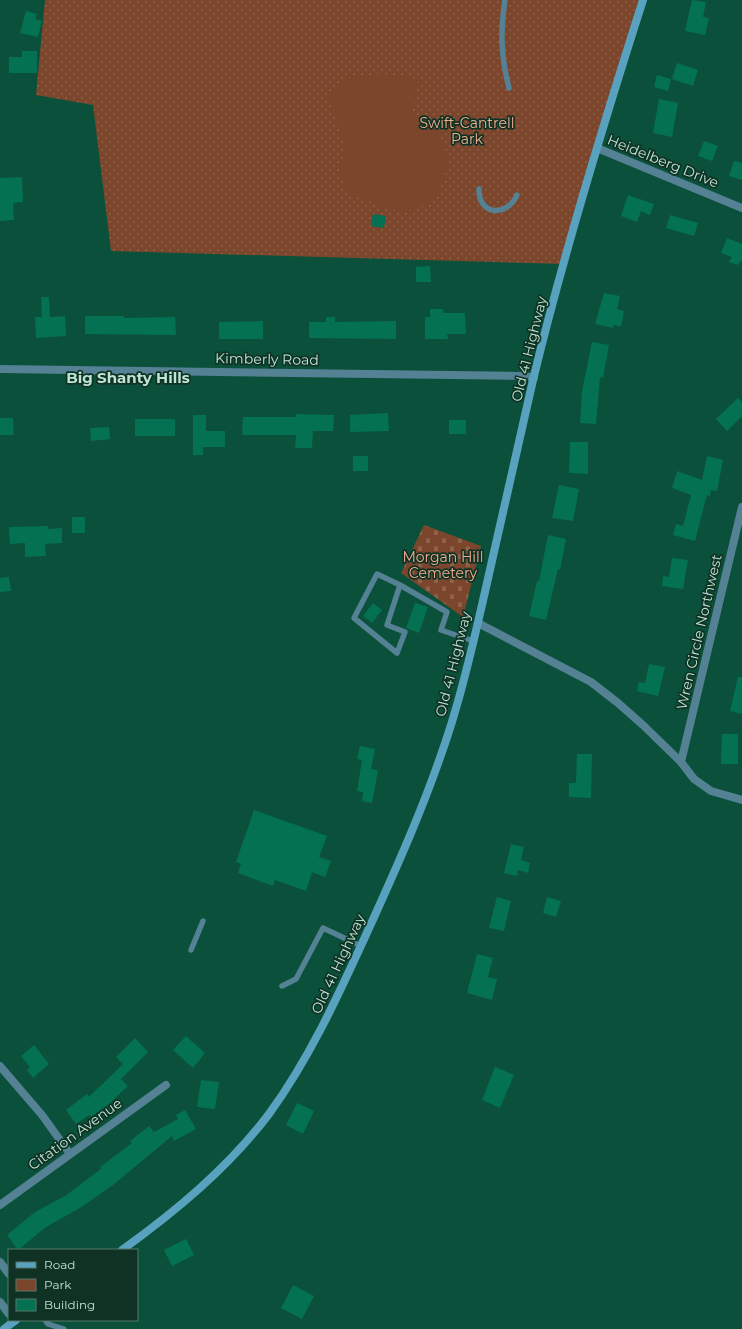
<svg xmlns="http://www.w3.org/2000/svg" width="742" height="1329" font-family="Montserrat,sans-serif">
<defs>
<pattern id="green-dots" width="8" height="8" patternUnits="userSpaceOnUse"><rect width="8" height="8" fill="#7c462c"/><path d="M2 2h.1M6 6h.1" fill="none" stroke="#8d614a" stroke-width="1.8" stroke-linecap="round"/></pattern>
<pattern id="cemetery-stones" width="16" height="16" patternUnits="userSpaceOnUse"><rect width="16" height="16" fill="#7c462c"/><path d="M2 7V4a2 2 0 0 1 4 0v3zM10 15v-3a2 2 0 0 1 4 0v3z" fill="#8d614a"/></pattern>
</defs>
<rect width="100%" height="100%" fill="#0b503a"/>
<path fill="url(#green-dots)" d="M45 0H640L564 264 111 251 93 105 36 95Z"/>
<path fill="url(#cemetery-stones)" d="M424 525 481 546 463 617 401 573Z"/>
<path fill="#7c462c" d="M382 74 419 79 412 113C420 119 431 124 437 131 457 159 446 201 412 210 397 214 384 207 371 202 361 199 351 196 345 187 336 173 345 157 343 142 341 127 333 110 328 95L347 78Z"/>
<g fill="#047153">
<path d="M692 0 706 2 703 17 709 18 705 35 685 31Z"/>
<path d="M26 11 37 14 35 19 42 21 38 37 20 33Z"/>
<path d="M22 51H37V73H9V57H22Z"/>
<path d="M677 63 698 70 693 86 672 79Z"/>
<path d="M657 75 671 79 668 91 654 87Z"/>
<path d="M659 99 678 103 672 137 653 133Z"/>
<path d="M704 141 718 146 712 161 698 156Z"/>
<path d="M734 161 742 163V180L729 176Z"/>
<path d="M22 177 23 202 13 203 14 220 0 221V178Z"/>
<path d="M628 195 654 204 650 215 641 211 637 222 621 216Z"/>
<path d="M373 214 386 216 384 228 371 226Z"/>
<path d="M670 215 698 223 694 236 666 228Z"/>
<path d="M727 238 742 244V262L740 261 738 265 729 262 732 257 721 253Z"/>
<path d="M430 266 431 282H416V267Z"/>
<path d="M604 293 620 296 617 309 624 311 621 326 613 325V328L595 324Z"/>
<path d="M41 297H49L50 317 65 316 66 336 36 338 35 317H42Z"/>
<path d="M430 309H443V313H465L466 334H447L448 339H425V317H430Z"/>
<path d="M85 316H124V318L175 317 176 335 85 334Z"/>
<path d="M326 317H335V322L396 321V339L309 338V322H326Z"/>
<path d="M263 321V339H219V322Z"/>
<path d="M592 342 609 345 603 378 600 377 596 424 580 423 582 391Z"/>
<path d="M738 398 742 402V416L727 431 716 419Z"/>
<path d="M388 413 389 431 350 432V415Z"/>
<path d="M296 414 334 415 333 431H313L312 448H295L296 435H242L243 417H296Z"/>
<path d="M193 415H206V431H225V447H203V455H193Z"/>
<path d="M0 418H13L14 435H0Z"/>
<rect x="135" y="419" width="40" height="17"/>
<rect x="449" y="420" width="17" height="14"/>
<path d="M109 427 110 439 91 441 90 428Z"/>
<path d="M570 442H588V474L569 473Z"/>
<rect x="353" y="456" width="15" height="15"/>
<path d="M707 456 723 460 717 491 711 490 710 496 707 495 695 541 673 535 676 524 683 526 691 495 672 488 677 471 702 480Z"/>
<path d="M559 485 579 489 573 521 552 518Z"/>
<rect x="72" y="517" width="13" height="16"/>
<path d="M48 526V529L62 528V543L45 544 46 556 25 557V543L10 544 9 527Z"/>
<path d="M548 535 566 539 560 570 558 569 546 620 529 616 537 581H539Z"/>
<path d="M672 558 688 560 683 589 662 586 663 576 669 577Z"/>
<path d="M9 577 11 591 0 592V578Z"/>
<path d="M373 603 382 610 372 623 363 616Z"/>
<path d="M415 603 428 607 419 633 406 628Z"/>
<path d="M649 664 665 667 658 696 637 691 639 682 645 683Z"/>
<path d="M738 677H742V714L730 711Z"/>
<path d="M722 734H738V764H721Z"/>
<path d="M360 746 375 749 371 769 378 770 372 803 362 801 363 792 357 791 362 760 357 759Z"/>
<path d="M577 754H592L591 798 569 797V783H576Z"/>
<path d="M254 810 327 836 319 857 331 861 325 877 312 872 306 891 275 880 273 886 238 873 241 864 236 862Z"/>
<path d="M511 844 524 847 521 860 530 863 528 873 518 870 517 876 504 873Z"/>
<path d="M497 897 511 901 504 931 489 928Z"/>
<path d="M547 897 561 901 556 917 543 913Z"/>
<path d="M477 954 493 958 488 977 497 979 492 1000 467 993Z"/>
<path d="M186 1036 205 1053 193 1068 173 1050Z"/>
<path d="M135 1038 148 1052 121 1079 128 1086 109 1104 91 1117 89 1115 76 1124 66 1110 87 1094 89 1097 123 1064 116 1057Z"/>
<path d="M34 1045 49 1064 33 1078 27 1070 30 1067 21 1056Z"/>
<path d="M495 1067 514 1075 500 1108 482 1100Z"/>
<path d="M201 1080 219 1082 215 1109 197 1107Z"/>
<path d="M297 1103 314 1111 303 1134 286 1125Z"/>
<path d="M185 1110 196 1129 174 1141 172 1136 113 1185 80 1208 46 1227 18 1250 7 1235 35 1212 65 1196 101 1169 100 1167 132 1143 130 1141 149 1126 154 1132 178 1119 176 1115Z"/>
<path d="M186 1239 194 1255 172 1266 164 1250Z"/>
<path d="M293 1285 314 1296 302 1319 281 1308Z"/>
</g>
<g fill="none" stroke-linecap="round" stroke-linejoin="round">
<g stroke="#548193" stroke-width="5.5">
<path d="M505 0C500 33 501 56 509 88"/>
<path d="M479 189C478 215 507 218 517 195"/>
<path d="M400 585 377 574 354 618 397 653 405 632 387 625 400 585 447 612 441 630 473 641"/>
<path d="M191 950 203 921"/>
<path d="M282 986 296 979 323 928 361 946"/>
<path d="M45 1320 48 1324 64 1329"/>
</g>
<g stroke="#548193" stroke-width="8">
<path d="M597 148 742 208"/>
<path d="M0 369 524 376 534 378"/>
<path d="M478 623 591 682 618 703 644 726 681 762 694 779 711 791 742 800"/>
<path d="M681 762 742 507"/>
<path d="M0 1066 42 1115 70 1154"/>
<path d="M0 1205 166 1085"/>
<path d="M0 1262 9 1274"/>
<path d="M0 1302 9 1314"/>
</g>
<g stroke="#58a2bf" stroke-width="8">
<path d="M122 1250C176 1211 228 1168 269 1114 309 1059 337 998 365 937 397 867 428 798 451 725 466 678 476 631 487 583 502 516 517 448 533 380 564 252 603 125 643 0"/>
<path d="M4 1329 16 1320"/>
</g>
</g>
<g text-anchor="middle" stroke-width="3.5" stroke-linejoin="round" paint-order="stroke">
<g font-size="14" fill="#f5af8f" stroke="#0f3225">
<text x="467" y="128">Swift-Cantrell<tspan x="467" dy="16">Park</tspan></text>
<text x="443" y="562">Morgan Hill<tspan x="443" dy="16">Cemetery</tspan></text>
</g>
<g font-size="14" fill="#bee4d3" stroke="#0f3225">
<text transform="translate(663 161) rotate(22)" y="5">Heidelberg Drive</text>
<text transform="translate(529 349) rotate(-76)" y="5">Old 41 Highway</text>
<text transform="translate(267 359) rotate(1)" y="5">Kimberly Road</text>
<text transform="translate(699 632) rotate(-77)" y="5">Wren Circle Northwest</text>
<text transform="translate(453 664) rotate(-76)" y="5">Old 41 Highway</text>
<text transform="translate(338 964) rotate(-65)" y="5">Old 41 Highway</text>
<text transform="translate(75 1134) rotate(-36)" y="5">Citation Avenue</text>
</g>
<g font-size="15" font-weight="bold" fill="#bee4d3" stroke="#0f3225">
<text x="128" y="383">Big Shanty Hills</text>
</g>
</g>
<rect x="8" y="1249" width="130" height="72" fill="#0f3225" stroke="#55796b"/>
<rect x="16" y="1262" width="20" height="6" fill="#58a2bf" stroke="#55796b"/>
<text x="44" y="1269" font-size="12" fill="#bee4d3">Road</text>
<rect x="16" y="1279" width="20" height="12" fill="#7c462c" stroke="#55796b"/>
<text x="44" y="1289" font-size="12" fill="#bee4d3">Park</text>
<rect x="16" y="1299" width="20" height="12" fill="#047153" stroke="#55796b"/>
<text x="44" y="1309" font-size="12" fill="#bee4d3">Building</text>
</svg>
